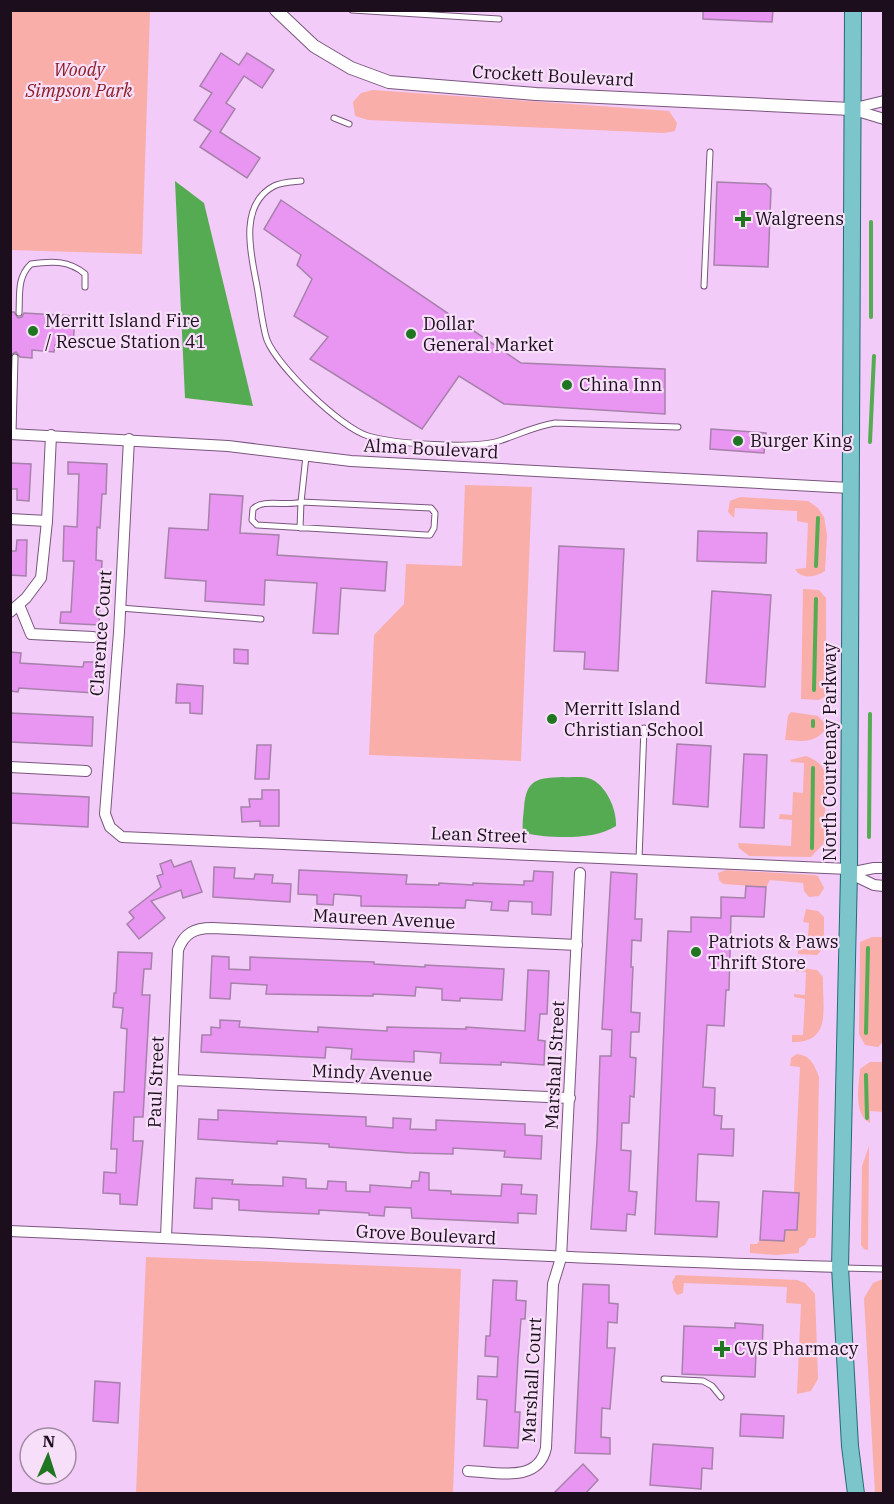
<svg xmlns="http://www.w3.org/2000/svg" width="894" height="1504" font-family="'IBM Plex Serif',serif">
<rect width="100%" height="100%" fill="#f3cbf8"/>
<g fill="#f9aea9">
<path d="M11 10 150 11 142 254 11 250Z"/>
<path d="M373 90 669 111 677 123 675 131 664 133 368 120 355 116 353 102 361 93Z"/>
<path d="M465 485 532 487 521 761 369 755 374 635 404 604 406 564 462 566Z"/>
<path d="M740 497 808 501 818 508 824 517 827 535 825 571C817 577 801 580 795 569L806 568 808 523 797 521V511L735 508 734 518 728 512 730 501Z"/>
<path d="M803 589 819 590 826 598V696L819 700 801 699Z"/>
<path d="M791 712 818 716 825 724V730C814 744 801 741 785 740L788 716Z"/>
<path d="M806 756C818 761 824 765 826 778L824 843 811 857 749 856 739 848 738 843 791 846 792 820 779 819 780 814 792 815 793 792 803 793 804 763 791 762 790 760Z"/>
<path d="M726 870 814 875 818 876 824 888 819 896 809 897 804 891 803 883 770 880 766 887 723 884 719 880 718 873Z"/>
<path d="M806 909 818 911 824 917V947L817 955 798 954V949H807L809 923 803 922Z"/>
<path d="M872 937H882L884 940 883 1042 878 1047 865 1045 859 1034 860 942Z"/>
<path d="M796 967 817 970 823 977C822 1007 833 1043 792 1042V1035H803L805 999 794 997V994L805 995 806 972 796 971Z"/>
<path d="M797 1054C811 1056 814 1064 819 1077L816 1235 815 1238H809L805 1245 799 1248V1253L776 1255 750 1253V1244H757L760 1240 784 1241 785 1230H797L799 1194 794 1192 800 1067 790 1066 791 1058Z"/>
<path d="M870 1062H883L884 1112 870 1111V1123C853 1114 859 1085 860 1069Z"/>
<path d="M869 1146 868 1250 864 1249 861 1245 862 1166Z"/>
<path d="M146 1257 461 1269 453 1493H136Z"/>
<path d="M676 1275 797 1280 805 1283 815 1294 818 1379 811 1391 797 1394 801 1304 786 1303 787 1287 684 1283 683 1293 677 1295 674 1291 672 1282Z"/>
<path d="M883 1279 884 1493 875 1494 864 1298 873 1283Z"/>
</g>
<g fill="#54ab51">
<path d="M175 181 204 203 253 406 185 398Z"/>
<path d="M563 777C571 778 581 776 588 778 606 783 617 810 616 826 593 841 549 838 523 833 522 825 523 817 524 808 526 779 537 778 563 777Z"/>
</g>
<g fill="none" stroke-linecap="round" stroke-linejoin="round">
<g stroke="#54ab51" stroke-width="4">
<path d="M871 317V222"/>
<path d="M870 442 874 356"/>
<path d="M816 566 818 518"/>
<path d="M814 690 816 599"/>
<path d="M813 726V721"/>
<path d="M869 837 870 714"/>
<path d="M812 848 813 768"/>
<path d="M866 1033 868 948"/>
<path d="M866 1075 867 1118"/>
</g>
</g>
<g fill="#e896f2" stroke="#a681aa" stroke-width="1.5">
<path d="M703 10H773L772 22 703 19Z"/>
<path d="M221 53 239 65 247 53 274 70 262 88 244 76 226 103 235 109 220 132 260 158 247 178 200 147 211 131 194 120 212 93 200 86Z"/>
<path d="M717 182 766 184 771 189 768 267 714 265Z"/>
<path d="M281 200 521 363 665 369V414L504 404 459 376 422 429 310 359 328 337 294 316 312 279 297 265 301 255 264 229Z"/>
<path d="M10 312H14L18 318 22 317 24 313 75 316 73 346 55 345 54 352 32 350V358L20 357 16 352 10 355Z"/>
<path d="M711 429 766 433 764 453 710 449Z"/>
<path d="M68 462 107 464 106 494H102L100 528 97 527 96 560 102 561 99 625 60 623 61 612H71L74 561H63L64 526 77 527 79 474H68Z"/>
<path d="M10 463 31 464 29 501 17 500V489H10Z"/>
<path d="M210 494 243 496 240 533 279 535 277 555 387 562 385 591 341 588 338 634 313 633 317 583 265 580 264 605 205 601 206 581 165 578 169 528 208 530Z"/>
<path d="M698 531 767 533 766 563 697 561Z"/>
<path d="M17 540H27L26 576 10 575V551H16Z"/>
<path d="M559 546 624 549 618 671 584 669 585 652 554 651Z"/>
<path d="M712 591 771 595 765 687 706 683Z"/>
<path d="M234 649 248 650V664L234 663Z"/>
<path d="M10 652 21 653 20 663 83 667 84 662H96L94 693 19 688 18 692 10 691Z"/>
<path d="M177 684 203 686 202 714 190 713V703H176Z"/>
<path d="M10 713 93 717 92 746 10 742Z"/>
<path d="M677 744 711 746 708 807 673 804Z"/>
<path d="M257 745H271L269 779H255Z"/>
<path d="M744 754 767 755 764 828 740 827Z"/>
<path d="M262 790H279V826H260V821L242 822 241 807H250L249 799H262Z"/>
<path d="M10 793 89 797 88 827 10 823Z"/>
<path d="M171 860 174 867 191 861 202 892 183 898 181 890 151 901 165 918 139 939 127 924 134 918 129 912 161 887 157 876 163 874 160 864Z"/>
<path d="M214 867 235 868 234 878 254 879 255 874 273 875 272 883 291 884 290 902 213 897Z"/>
<path d="M299 870 407 875 406 884 439 885V883L473 885V883L524 885V881H533L534 871 553 872 551 915 532 914V902L509 901 508 911 491 910 492 902 466 900 465 908 361 906V896L334 894 333 905 317 904V895L298 894Z"/>
<path d="M611 872 637 874 635 919H642L641 941 632 940 631 967H633L631 1012 640 1013 639 1032H631L630 1057 636 1058 634 1097 630 1096 629 1123H622L621 1150 631 1151 629 1191 637 1192 635 1215 627 1214 626 1231 591 1229 597 1141 600 1056H611L612 1030 602 1029Z"/>
<path d="M746 886 766 887 764 917 731 916 729 990H726L724 1026 707 1025 703 1087 715 1088 714 1115 722 1116 721 1129H734L733 1156 698 1154 696 1201 719 1202 717 1237 655 1234 668 931 691 932V917L721 918V897L745 898Z"/>
<path d="M118 952 152 953 151 969H144L142 995H150L143 1117H134L133 1141H143L137 1205 120 1204V1194L103 1193 104 1172 116 1173 117 1149H111L114 1092H124L127 1029 121 1028 123 1008 113 1007 114 993H116Z"/>
<path d="M212 956 229 957V969L250 970V957L374 962V964L425 967V965L504 969 502 1000 460 998V1001L442 1000V989L416 987 415 996 373 994V996L266 994 267 985 231 983 230 999 210 998Z"/>
<path d="M528 970 549 971 547 1014H540L538 1040 545 1041 544 1065 501 1062V1065L440 1063 441 1053 414 1051V1062L351 1059 352 1049 326 1047 325 1058 201 1052 202 1035H211V1027L220 1028V1020L240 1021 239 1027 318 1032V1027L387 1031V1027L466 1029V1027L525 1031Z"/>
<path d="M218 1110 366 1117V1126L393 1128V1118L411 1119 410 1129 436 1130V1120L525 1124V1135L542 1136 541 1159 504 1157 505 1151 453 1148V1154L409 1153 329 1147V1144L277 1141V1144L198 1139 199 1119 218 1120Z"/>
<path d="M420 1172 429 1173V1190L451 1191V1194L501 1196 502 1184 522 1185 521 1194 537 1195 536 1214 518 1213V1223L412 1218 411 1208 385 1207 384 1216 369 1215V1213L319 1210V1214L273 1212 239 1210V1200L212 1198V1209L194 1208 196 1178 233 1180 232 1184 283 1186V1177L306 1179V1188L327 1189 328 1181 346 1182V1191L370 1192V1185L411 1188 412 1181H419Z"/>
<path d="M763 1191 799 1193 797 1230H785L784 1241 760 1240Z"/>
<path d="M493 1280 517 1281 516 1300 526 1301 525 1319H521L518 1358 515 1412H520L518 1448 484 1446 487 1400 477 1399 478 1376 497 1377 498 1357 485 1356 486 1336H490Z"/>
<path d="M583 1284 609 1285V1303L618 1304 617 1323 608 1322 607 1348H615L610 1409 602 1408 601 1437 610 1438V1454L575 1453Z"/>
<path d="M735 1323 763 1325 762 1352H756L755 1377 682 1374 684 1326 735 1328Z"/>
<path d="M95 1381 120 1383 118 1423 93 1421Z"/>
<path d="M741 1414 784 1416 783 1438 740 1436Z"/>
<path d="M653 1444 713 1448 712 1469 702 1468 701 1489 650 1485Z"/>
<path d="M583 1464 598 1480 585 1494H553Z"/>
</g>
<g fill="none" stroke-linecap="round" stroke-linejoin="round">
<defs>
<g id="service">
<path d="M352 10 499 19"/>
<path d="M334 118 349 124"/>
<path d="M301 181C292 182 282 182 274 186 238 205 251 255 257 286 260 302 262 325 267 340 278 367 340 427 368 436 394 444 473 449 499 441 518 435 535 426 555 423L678 427"/>
<path d="M704 286 710 152"/>
<path d="M19 313C20 294 17 277 31 264 51 261 69 260 85 274V287"/>
<path d="M13 433 15 357"/>
<path d="M300 528 301 502C287 507 263 498 253 509L252 520 257 525 426 535H430L434 528 435 513 431 508 301 502 306 456"/>
<path d="M120 608 261 619"/>
<path d="M639 859 644 728"/>
<path d="M843 1268 884 1269"/>
<path d="M664 1379 703 1381 712 1386 721 1397"/>
</g>
<g id="minor">
<path d="M851 109 884 119"/>
<path d="M851 109 884 101"/>
<path d="M10 434 228 446 351 461 850 488"/>
<path d="M129 439 119 632 105 814 110 827 122 837 849 869"/>
<path d="M10 519 47 521"/>
<path d="M19 605 31 634 93 637"/>
<path d="M10 612 26 598 41 578 47 521 51 435"/>
<path d="M10 767 86 771"/>
<path d="M849 873 874 885 884 886"/>
<path d="M849 873 874 868H884"/>
<path d="M173 1080 570 1098"/>
<path d="M10 1231C287 1243 563 1259 840 1267"/>
<path d="M166 1237 178 950C184 933 195 928 212 928L577 945"/>
<path d="M468 1471C496 1472 538 1484 546 1448L553 1284 561 1258 580 873"/>
</g>
<path id="tertiary" d="M276 10 314 46 351 68 389 82 536 94 851 109"/>
<path id="primary" d="M853 10 849 873 840 1267 850 1446 856 1494"/>
</defs>
<use href="#service" stroke="#79567d" stroke-width="7"/>
<use href="#minor" stroke="#79567d" stroke-width="12"/>
<use href="#tertiary" stroke="#79567d" stroke-width="14"/>
<use href="#primary" stroke="#226c77" stroke-width="18"/>
<use href="#service" stroke="#fff" stroke-width="5"/>
<use href="#minor" stroke="#fff" stroke-width="10"/>
<use href="#tertiary" stroke="#fff" stroke-width="12"/>
<use href="#primary" stroke="#7cc5ca" stroke-width="16"/>
</g>
<g fill="#207520" stroke="#f7dff9" stroke-width="2">
<path d="M740 210h6v6h6v6h-6v6h-6v-6h-6v-6h6z"/>
<circle cx="33" cy="331" r="6"/>
<circle cx="411" cy="334" r="6"/>
<circle cx="567" cy="385" r="6"/>
<circle cx="738" cy="441" r="6"/>
<circle cx="552" cy="719" r="6"/>
<circle cx="696" cy="952" r="6"/>
<path d="M719 1340h6v6h6v6h-6v6h-6v-6h-6v-6h6z"/>
</g>
<g text-anchor="middle" stroke-width="4.5" stroke-linejoin="round" paint-order="stroke">
<g font-size="18" font-style="italic" fill="#8c1d24" stroke="#f7dff9">
<text x="79" y="76">Woody<tspan x="79" dy="21">Simpson Park</tspan></text>
</g>
<g font-size="18" fill="#1c0e1d" stroke="#f7dff9">
<text transform="translate(553 76) rotate(3)" y="6">Crockett Boulevard</text>
<text transform="translate(431 449) rotate(3)" y="6">Alma Boulevard</text>
<text transform="translate(101 633) rotate(-86)" y="6">Clarence Court</text>
<text transform="translate(830 752) rotate(-90)" y="6">North Courtenay Parkway</text>
<text transform="translate(479 835) rotate(2)" y="6">Lean Street</text>
<text transform="translate(384 919) rotate(3)" y="6">Maureen Avenue</text>
<text transform="translate(555 1065) rotate(-87)" y="6">Marshall Street</text>
<text transform="translate(372 1073) rotate(2)" y="6">Mindy Avenue</text>
<text transform="translate(156 1082) rotate(-88)" y="6">Paul Street</text>
<text transform="translate(426 1235) rotate(3)" y="6">Grove Boulevard</text>
<text transform="translate(532 1380) rotate(-87)" y="6">Marshall Court</text>
</g>
<g font-size="18" fill="#1c0e1d" stroke="#f7dff9" text-anchor="start">
<text x="755" y="225">Walgreens</text>
<text x="45" y="327">Merritt Island Fire<tspan x="45" dy="21">/ Rescue Station 41</tspan></text>
<text x="423" y="330">Dollar<tspan x="423" dy="21">General Market</tspan></text>
<text x="579" y="391">China Inn</text>
<text x="750" y="447">Burger King</text>
<text x="564" y="715">Merritt Island<tspan x="564" dy="21">Christian School</tspan></text>
<text x="708" y="948">Patriots &amp; Paws<tspan x="708" dy="21">Thrift Store</tspan></text>
<text x="734" y="1355">CVS Pharmacy</text>
</g>
</g>
<rect width="894" height="1504" fill="none" stroke="#1c0e1d" stroke-width="24"/>
<g transform="translate(48 1456) rotate(3)"><circle r="28" fill="#f7dff9" stroke="#9f8ba1" stroke-width="1.5"/>
<path d="M0-4.5L10 22L0 15L-10 22Z" fill="#207520"/>
<text y="-9" font-size="16" font-weight="bold" text-anchor="middle" fill="#1c0e1d">N</text>
</g>
</svg>
